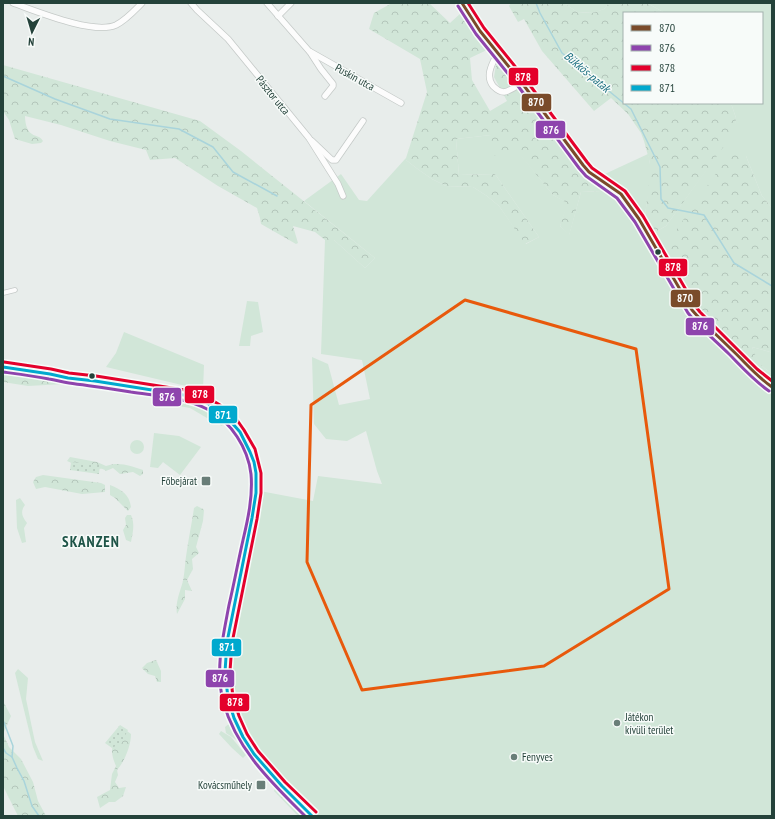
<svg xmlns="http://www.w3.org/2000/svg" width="775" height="819" font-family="'PT Sans Narrow',sans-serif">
<defs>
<pattern id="forest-crowns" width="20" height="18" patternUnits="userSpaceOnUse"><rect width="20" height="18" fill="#d1e6d8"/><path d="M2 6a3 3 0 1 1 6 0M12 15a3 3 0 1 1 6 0" fill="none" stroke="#b3c6ba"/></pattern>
<pattern id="park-dots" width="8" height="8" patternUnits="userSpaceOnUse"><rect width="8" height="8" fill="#d1e6d8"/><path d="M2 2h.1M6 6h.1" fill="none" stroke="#b3c6ba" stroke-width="1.8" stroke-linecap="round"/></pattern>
</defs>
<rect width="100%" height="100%" fill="#e8edeb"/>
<g fill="#d1e6d8">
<path d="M564 3H609L604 9 593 13 577 12Z"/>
<path d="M647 3H772V208L762 196 746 156 666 250 670 261 772 384V816H301L267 781 248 756 238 741 226 733 225 727 239 716 230 673 231 655 235 625 248 562 260 491 313 501 318 476 382 484 377 471 366 431 347 441 326 439 314 424 312 357 328 364 339 405 370 399 362 360 321 354 325 240H334L365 268 375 258 304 201 341 174 359 200 367 201 406 158V160L419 170 432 179 446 186 473 187 487 196 499 206 526 244 539 237 495 174 459 175 456 139 491 135 516 149 553 195 568 203 560 226 569 235 581 192 601 191 594 179 648 154C654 174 647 197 645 216L657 231 666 226 734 131 736 118 731 103H762V13H665Z"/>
<path d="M247 301 258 302 263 332 251 336 250 346H239Z"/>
<path d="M124 332 204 365 203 390 106 367 116 353Z"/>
<path d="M752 347 770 352 772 354V373C761 368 755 358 752 347Z"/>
<path d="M163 397C181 399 200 401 215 412 219 415 223 419 227 423L221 426 217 420 207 418 190 408 162 403Z"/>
<path d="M154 433 179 436 201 447 180 475 163 462 158 468 150 467Z"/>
<circle cx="137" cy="447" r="7"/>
<path d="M20 498 25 505C20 512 22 516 27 523L24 528 26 542 22 543 17 528 16 500Z"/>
<path d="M18 669 28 678 26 699 35 742 43 761 38 759 33 747 15 673Z"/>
<path d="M221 731 231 737 246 755 243 758 232 748 219 734Z"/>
</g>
<g fill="url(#forest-crowns)">
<path d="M392 3H429L450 23 462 12 489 49 470 58 472 80 490 111 507 101 494 77 497 59 577 162 594 179 601 191 581 192 569 236 560 226 567 203 553 195 516 150 493 156 491 135 456 139 459 175 495 174 539 237 525 244 499 206 487 196 473 187 446 186 432 179 419 170 406 160V158L427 92 420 59 369 29 374 13Z"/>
<path d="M511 3H564L577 12 592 13 604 9 609 3H647L665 13H624V103H731L736 118 735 131 666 226 657 231 649 226 645 216 649 182 650 163 644 141 641 133 628 114 611 98 594 111 542 51 524 19 518 22 509 6Z"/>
<path d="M3 65 200 121 241 151 375 258 365 268 334 240H325L315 232 293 226 298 243 296 244 261 224 260 218 257 208 218 186 175 158 150 160 146 150 110 141 61 125 25 116C25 120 26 131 32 134 36 137 39 135 43 141L41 143 32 144 15 139 9 120 3 111Z"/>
<path d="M735 152 746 156 762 196 772 208V354L770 352 752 347C756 358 761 368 772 373V384L696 313 675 278 666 250 674 233 726 159Z"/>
<path d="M3 373 64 380V384L28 386 3 382Z"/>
<path d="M70 457 97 462 106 466C118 461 132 466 143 470V474L140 476 133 472 120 474 113 468 106 471C102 468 101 469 97 469 87 469 76 465 67 461Z"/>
<path d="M43 475 101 483 105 485V492L82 494 45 487 36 489 33 482 36 477Z"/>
<path d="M110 485C122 490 129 494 131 507L128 511 115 498 110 495Z"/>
<path d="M197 506 203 509 204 510 203 521 196 547 199 553 192 559 193 569 187 580 192 591 185 590V599L177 614C175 603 180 592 183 581 185 571 185 560 187 550 189 536 192 522 194 508Z"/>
<path d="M127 515H131C135 524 133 532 131 542L126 540 123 530 126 525 125 518Z"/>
<path d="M156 660 161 671V682H157L155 676 148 674 142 668 147 663Z"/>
<path d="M3 701 11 716 3 734 9 747 21 759 33 782 38 801 46 816H18L3 786Z"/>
<path d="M123 728 131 734C131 745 125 761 117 770L118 775 115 782 119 788 126 787 123 796 115 802H109L100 808 97 797 110 790 112 774 116 766C108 748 113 744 123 728Z"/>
<path d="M276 786 305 816H298L274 791Z"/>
</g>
<g fill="url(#park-dots)">
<path d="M71 462 100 465 99 474 70 470Z"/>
<path d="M120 725 128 730 121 743 112 748 105 743Z"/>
</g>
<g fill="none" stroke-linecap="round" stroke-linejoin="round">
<g stroke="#a9d4db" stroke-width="1.5">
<path d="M536 3 540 13 562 53 631 109 660 167 661 199 668 208 704 215 734 263 767 283 772 286"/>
<path d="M3 76 55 99 110 119 179 129 213 147 233 172 277 196"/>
<path d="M3 720 13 746 12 757"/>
<path d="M3 748 6 753 12 757 17 768 24 781 32 806 39 816"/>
</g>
<defs>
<path id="pedestrian" d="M3 293 15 290"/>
<g id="minor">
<path d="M13 3C36 11 93 35 116 25 126 20 134 11 142 3"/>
<path d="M191 3 197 10 228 39 309 138 338 184 343 196"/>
<path d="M267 3 309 51 401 103"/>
<path d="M278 16 291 3"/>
<path d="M310 52 321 69 333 84V86L325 96"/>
<path d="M497 54C492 64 485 76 493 86 496 89 500 92 504 92 510 91 517 86 522 83"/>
<path d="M312 141 332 160H336L363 121"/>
</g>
<path id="tertiary" d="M3 367 50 374 68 378 95 381 190 396C199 400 209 403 217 409 241 426 257 454 256 484 256 507 250 530 245 553 239 582 233 612 227 642 226 653 224 664 225 676 228 738 271 775 312 816"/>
<path id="secondary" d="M462 3 480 31 522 83 583 165 589 172 607 184 621 194 639 219 692 310C703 324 715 333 727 345 742 359 754 376 772 387"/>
</defs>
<use href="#pedestrian" stroke="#c5cac8" stroke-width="5.5"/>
<use href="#minor" stroke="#c5cac8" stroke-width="7"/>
<use href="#tertiary" stroke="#c5cac8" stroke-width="8"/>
<use href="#secondary" stroke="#c3cbc8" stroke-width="10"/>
<use href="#pedestrian" stroke="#fcfcfc" stroke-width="4"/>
<use href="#minor" stroke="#fcfcfc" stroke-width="5.5"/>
<use href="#tertiary" stroke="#fcfcfc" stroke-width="7"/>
<use href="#secondary" stroke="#fcfcfc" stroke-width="8"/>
<defs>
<path id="bus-1" d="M462 3 480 31 522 83 583 165 589 172 621 194 639 219 692 310C704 324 718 336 731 349 745 362 756 376 772 387"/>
<g id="bus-2">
<path d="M458 6 476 34 518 86 579 168 586 176 617 198 635 222 688 313C700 328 715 340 728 353 741 366 753 380 769 391"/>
<path d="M3 372C18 374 34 376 49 379 56 380 62 382 69 383 90 386 110 388 131 392 157 396 185 397 209 410 231 422 248 448 251 474 253 496 248 519 243 540 238 562 234 584 229 605 223 637 215 669 223 701 236 749 271 782 305 816"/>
</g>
<g id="bus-3">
<path d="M468 3 484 28 526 80 587 162 592 168 625 191 643 216 696 307 700 312 757 369 772 381"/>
<path d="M4 362 51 369 69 373 96 376 191 391 210 399 220 405 237 420 244 430 255 449 261 473V493L257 519 232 643 230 671 233 697 239 716 247 734 258 751 285 782 316 812"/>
</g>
<path id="bus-4" d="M3 367 50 374 68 378 95 381 190 396 207 403 217 409 233 424 240 432 250 452 254 462 256 473V493L252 518 227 642 225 672 228 698 234 718 243 737 254 754 282 786 312 816"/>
</defs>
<use href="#bus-1" stroke="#f7fbf9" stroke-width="6"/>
<use href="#bus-2" stroke="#f7fbf9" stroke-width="6"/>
<use href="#bus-3" stroke="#f7fbf9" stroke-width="6"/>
<use href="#bus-4" stroke="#f7fbf9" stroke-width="6"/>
<use href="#bus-1" stroke="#7a4b2a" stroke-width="3"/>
<use href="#bus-2" stroke="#8e44ad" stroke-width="3"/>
<use href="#bus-3" stroke="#e4002b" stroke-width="3"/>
<use href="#bus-4" stroke="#00a9ce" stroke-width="3"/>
</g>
<path fill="none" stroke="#e8590c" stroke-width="3" stroke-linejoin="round" d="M465 300 636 349 669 589 544 666 362 690 307 562 311 405Z"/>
<g fill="#24423a" stroke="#f7fbf9" stroke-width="1.5">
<circle cx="658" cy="252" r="3.5"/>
<circle cx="92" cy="376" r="3.5"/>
</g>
<g fill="#697e78" stroke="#f7fbf9" stroke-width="1.5">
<rect x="201" y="476" width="10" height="10" rx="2"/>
<circle cx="617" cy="723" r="4"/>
<circle cx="514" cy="757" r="4"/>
<rect x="256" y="780" width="10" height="10" rx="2"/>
</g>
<g text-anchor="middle" stroke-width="3" stroke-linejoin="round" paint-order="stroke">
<g font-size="11" fill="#24423a" stroke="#f7fbf9">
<text transform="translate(355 77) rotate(29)" y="4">Puskin utca</text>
<text transform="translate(273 95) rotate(51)" y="4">Pásztor utca</text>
</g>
<g font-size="11" fill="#24423a" stroke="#f7fbf9" text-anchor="end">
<text x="197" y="485">Főbejárat</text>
<text x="625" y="721" text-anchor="start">Játékon<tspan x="625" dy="13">kívüli terület</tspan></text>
<text x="522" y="761" text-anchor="start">Fenyves</text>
<text x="252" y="789">Kovácsműhely</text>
</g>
<g font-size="12" font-style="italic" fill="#1c6f80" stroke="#f7fbf9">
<text transform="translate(587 72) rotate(40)" y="4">Bükkös-patak</text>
</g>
<g font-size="15" font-weight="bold" letter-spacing="1" fill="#1f5548" stroke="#f7fbf9">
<text x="91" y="547">SKANZEN</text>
</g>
</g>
<g stroke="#f7fbf9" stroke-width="1.5">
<rect x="508" y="67" width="31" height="19" rx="4" fill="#e4002b"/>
<rect x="521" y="93" width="31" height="19" rx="4" fill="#7a4b2a"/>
<rect x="535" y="120" width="31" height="19" rx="4" fill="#8e44ad"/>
<rect x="658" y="258" width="30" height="19" rx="4" fill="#e4002b"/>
<rect x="670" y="289" width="31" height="19" rx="4" fill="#7a4b2a"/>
<rect x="685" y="317" width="30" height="19" rx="4" fill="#8e44ad"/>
<rect x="184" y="385" width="31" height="19" rx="4" fill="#e4002b"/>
<rect x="152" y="387" width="30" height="20" rx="4" fill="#8e44ad"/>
<rect x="208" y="405" width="30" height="19" rx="4" fill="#00a9ce"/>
<rect x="211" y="638" width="31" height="19" rx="4" fill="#00a9ce"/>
<rect x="205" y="669" width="30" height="19" rx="4" fill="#8e44ad"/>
<rect x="219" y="693" width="31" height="19" rx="4" fill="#e4002b"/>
</g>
<g font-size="11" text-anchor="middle" font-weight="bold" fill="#fff">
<text x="523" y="81">878</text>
<text x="536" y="106">870</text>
<text x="551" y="134">876</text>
<text x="673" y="271">878</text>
<text x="685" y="302">870</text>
<text x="700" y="330">876</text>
<text x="200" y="398">878</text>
<text x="167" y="401">876</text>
<text x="223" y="419">871</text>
<text x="227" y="651">871</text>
<text x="220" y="682">876</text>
<text x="235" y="706">878</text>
</g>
<rect width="775" height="819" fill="none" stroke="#24423a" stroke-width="8"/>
<rect x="623" y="12" width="140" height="92" fill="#f7fbf9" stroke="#a3b1ad"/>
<rect x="631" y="25" width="20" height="6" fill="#7a4b2a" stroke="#a3b1ad"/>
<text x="659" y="32" font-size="12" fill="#24423a">870</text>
<rect x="631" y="45" width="20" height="6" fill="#8e44ad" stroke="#a3b1ad"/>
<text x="659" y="52" font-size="12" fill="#24423a">876</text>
<rect x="631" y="65" width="20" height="6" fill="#e4002b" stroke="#a3b1ad"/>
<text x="659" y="72" font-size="12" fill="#24423a">878</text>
<rect x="631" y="85" width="20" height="6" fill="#00a9ce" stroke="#a3b1ad"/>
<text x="659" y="92" font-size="12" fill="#24423a">871</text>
<g transform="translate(32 32) rotate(185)" stroke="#f7fbf9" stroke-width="3" paint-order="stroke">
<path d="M0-3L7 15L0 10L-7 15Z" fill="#24423a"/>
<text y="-6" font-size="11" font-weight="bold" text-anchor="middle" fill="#24423a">N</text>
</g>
</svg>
